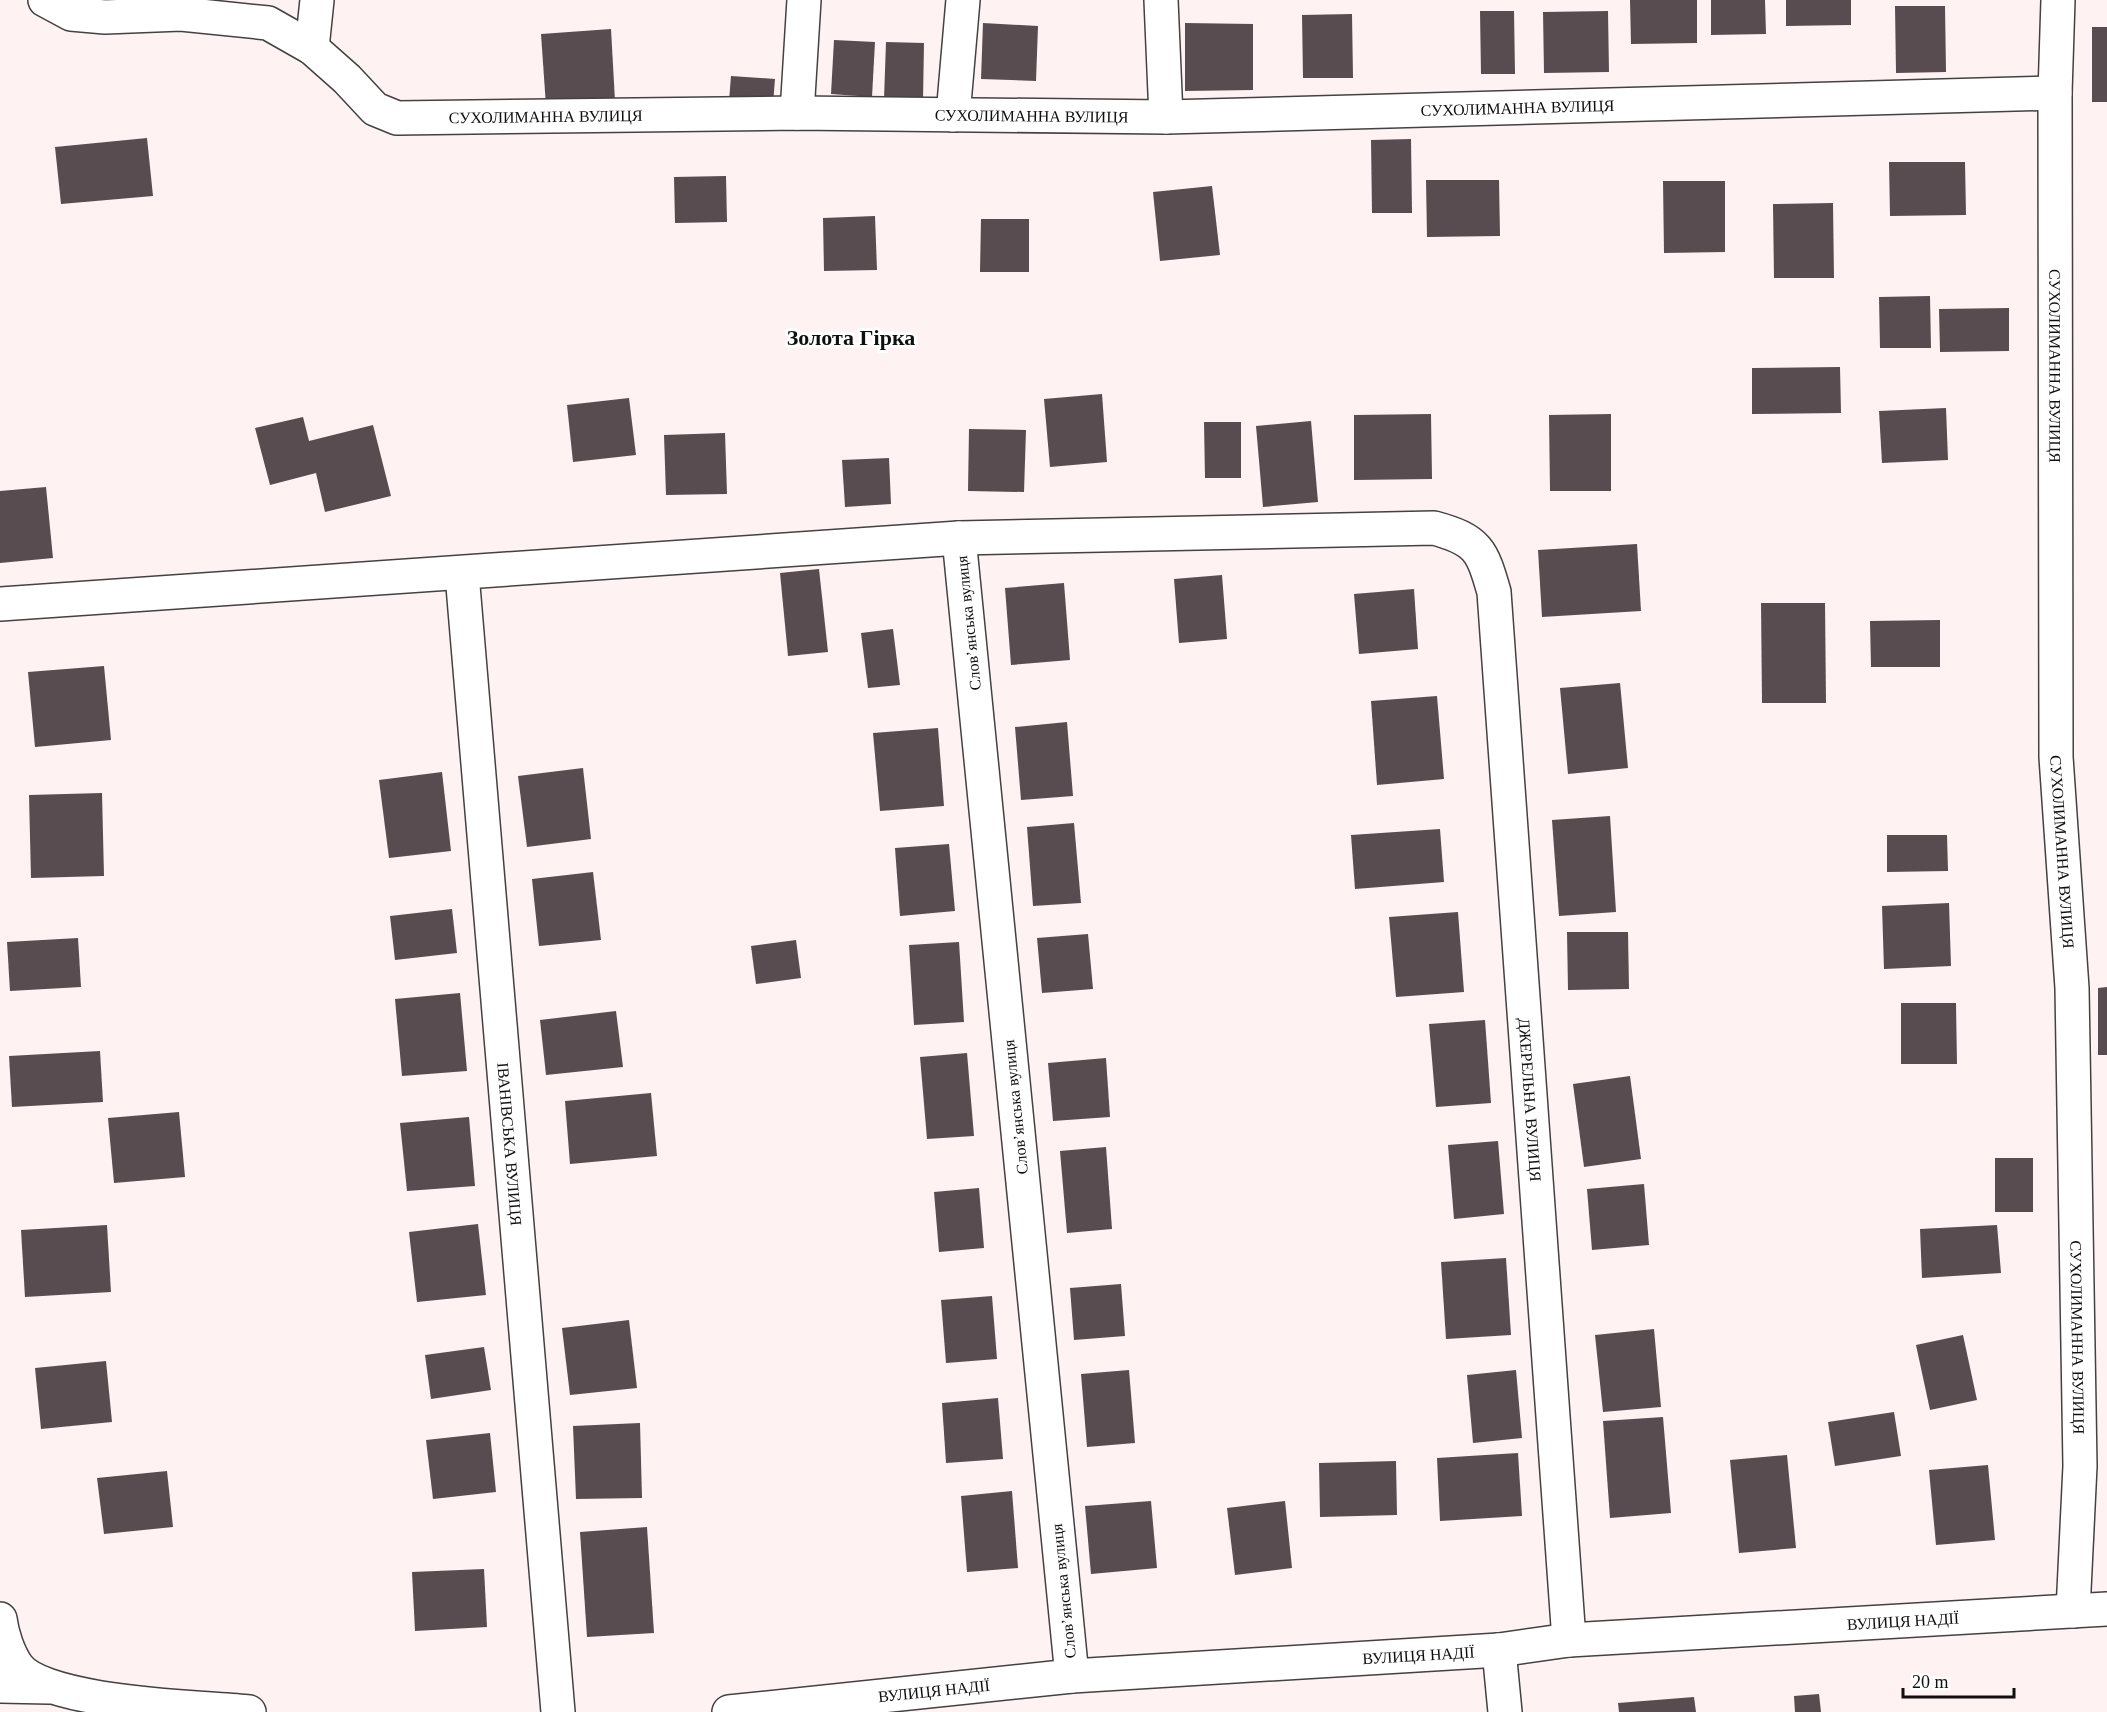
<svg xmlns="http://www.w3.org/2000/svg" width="2107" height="1712" font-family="Georgia,serif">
<rect width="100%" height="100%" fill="#fff2f2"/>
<g fill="#584c51">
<path d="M1630 0H1697V43L1631 44Z"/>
<path d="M1711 0H1765L1766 34 1711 35Z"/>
<path d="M1786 0H1851V25L1786 26Z"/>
<path d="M1895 6H1945L1946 72 1896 73Z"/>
<path d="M1480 11H1514L1515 74H1481Z"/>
<path d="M1608 11 1609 72 1544 73 1543 12Z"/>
<path d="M1352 14 1353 78H1303L1302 15Z"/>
<path d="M983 23 1038 26 1036 81 981 79Z"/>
<path d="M1185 23 1253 24V90L1185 91Z"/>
<rect x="2092" y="27" width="15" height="75"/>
<path d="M611 29 615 101 546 106 541 34Z"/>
<path d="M834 40 875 42 872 97 831 94Z"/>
<path d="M886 42 924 43 923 100 884 99Z"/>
<path d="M731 76 775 79 773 104 729 101Z"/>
<path d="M147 138 153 196 61 204 55 147Z"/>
<path d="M1411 139 1412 213H1372L1371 140Z"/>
<path d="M1889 162H1965L1966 215 1890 216Z"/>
<path d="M726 176 727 222 675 223 674 177Z"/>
<path d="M1426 180H1499L1500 236 1427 237Z"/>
<path d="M1663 181H1725V252L1664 253Z"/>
<path d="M1212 186 1220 255 1160 261 1153 192Z"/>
<path d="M1833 203 1834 278H1774L1773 204Z"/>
<path d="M875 216 877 270 824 271 823 218Z"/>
<path d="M981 219H1029V272H980Z"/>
<path d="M1930 296 1931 348H1880L1879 297Z"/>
<path d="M2009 308V351L1940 352 1939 309Z"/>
<path d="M1840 367 1841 413 1752 414V368Z"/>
<path d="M1102 394 1107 462 1050 467 1044 399Z"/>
<path d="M629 398 636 455 573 462 567 405Z"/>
<path d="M1946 408 1948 460 1882 463 1879 411Z"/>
<path d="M1431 414 1432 479 1354 480V415Z"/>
<path d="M1611 414V491H1550L1549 415Z"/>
<path d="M303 417 309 441 373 425 391 496 325 512 316 473 270 485 255 428Z"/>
<path d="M1311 421 1318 502 1263 507 1256 426Z"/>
<path d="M1204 422H1241V478H1205Z"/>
<path d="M969 429 1026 430 1024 492 968 491Z"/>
<path d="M725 433 727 494 666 495 664 435Z"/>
<path d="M889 458 891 504 845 507 842 460Z"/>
<path d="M46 487 53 558 0 563V491Z"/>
<path d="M1637 544 1641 611 1542 617 1538 550Z"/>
<path d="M819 569 828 652 788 656 780 573Z"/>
<path d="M1222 575 1227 639 1179 643 1174 579Z"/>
<path d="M1064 583 1070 660 1011 665 1005 588Z"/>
<path d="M1414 589 1418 649 1359 654 1354 594Z"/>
<path d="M1761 603H1825L1826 703H1762Z"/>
<path d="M1940 620V667H1871L1870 621Z"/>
<path d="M893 629 900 685 868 688 861 633Z"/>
<path d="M104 666 111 740 35 747 28 672Z"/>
<path d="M1620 683 1628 768 1568 774 1560 688Z"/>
<path d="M1437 696 1444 779 1377 785 1371 701Z"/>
<path d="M1067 722 1073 796 1021 800 1015 727Z"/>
<path d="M938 728 944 806 880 811 873 733Z"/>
<path d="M583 768 591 839 527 847 518 776Z"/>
<path d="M442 772 451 851 389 858 379 780Z"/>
<path d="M102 793 104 876 31 878 29 795Z"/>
<path d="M1610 816 1616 912 1559 916 1552 820Z"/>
<path d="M1074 823 1081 903 1033 906 1027 827Z"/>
<path d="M1440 829 1444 882 1355 889 1351 835Z"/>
<path d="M1887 835H1947L1948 871 1887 872Z"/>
<path d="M949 844 955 911 900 916 895 848Z"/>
<path d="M593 872 601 940 539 946 532 879Z"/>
<path d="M1949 903 1951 966 1884 969 1882 906Z"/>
<path d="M452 909 457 953 395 960 390 916Z"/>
<path d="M1458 912 1464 992 1396 997 1389 917Z"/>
<path d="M1567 932H1628L1629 989 1568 990Z"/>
<path d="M1088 934 1093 989 1042 993 1037 938Z"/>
<path d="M78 938 81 987 10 991 7 942Z"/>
<path d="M796 940 801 978 756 984 751 946Z"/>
<path d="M959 942 964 1022 914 1025 909 945Z"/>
<path d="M2107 987V1055H2098V988Z"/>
<path d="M460 993 467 1071 402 1076 395 999Z"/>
<path d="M1901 1003H1956L1957 1064H1901Z"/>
<path d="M616 1011 623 1067 546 1075 540 1020Z"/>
<path d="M1485 1020 1491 1103 1436 1107 1429 1024Z"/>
<path d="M100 1051 103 1102 12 1107 9 1056Z"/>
<path d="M967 1053 974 1136 927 1139 920 1057Z"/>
<path d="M1106 1058 1110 1117 1053 1121 1048 1063Z"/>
<path d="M1630 1076 1641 1159 1584 1167 1573 1084Z"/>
<path d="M651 1093 657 1156 570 1164 565 1101Z"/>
<path d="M179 1112 185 1177 114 1183 108 1118Z"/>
<path d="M469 1117 475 1186 407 1191 400 1123Z"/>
<path d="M1498 1141 1504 1214 1454 1219 1448 1145Z"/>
<path d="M1106 1147 1112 1229 1067 1233 1060 1151Z"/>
<rect x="1995" y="1158" width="38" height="54"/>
<path d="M1644 1184 1649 1245 1592 1250 1587 1189Z"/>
<path d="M979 1188 984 1248 939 1252 934 1192Z"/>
<path d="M478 1224 486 1295 417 1302 409 1232Z"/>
<path d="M107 1225 111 1292 25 1297 21 1230Z"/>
<path d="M1997 1225 2001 1273 1922 1278 1920 1229Z"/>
<path d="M1506 1258 1511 1335 1446 1339 1441 1262Z"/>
<path d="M1121 1284 1125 1336 1074 1340 1070 1288Z"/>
<path d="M992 1296 997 1359 946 1363 941 1300Z"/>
<path d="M629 1320 637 1388 570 1395 562 1328Z"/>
<path d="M1654 1329 1661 1407 1603 1412 1595 1335Z"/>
<path d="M1963 1335 1977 1400 1930 1410 1916 1345Z"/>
<path d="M484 1347 491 1390 431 1399 425 1355Z"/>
<path d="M106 1361 112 1422 41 1429 35 1368Z"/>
<path d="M1129 1370 1135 1443 1087 1447 1081 1374Z"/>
<path d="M1516 1370 1522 1438 1473 1443 1467 1375Z"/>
<path d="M998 1398 1003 1459 946 1463 942 1403Z"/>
<path d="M1894 1412 1901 1456 1835 1466 1828 1422Z"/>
<path d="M1663 1417 1671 1513 1610 1518 1603 1421Z"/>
<path d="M640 1423 642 1498 576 1499 573 1426Z"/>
<path d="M490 1433 496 1492 433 1499 426 1440Z"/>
<path d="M1518 1453 1522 1516 1440 1521 1437 1458Z"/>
<path d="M1787 1455 1796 1548 1739 1553 1730 1460Z"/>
<path d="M1396 1461 1397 1515 1320 1517 1319 1463Z"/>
<path d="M1988 1465 1995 1540 1936 1545 1929 1470Z"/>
<path d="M167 1471 173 1527 104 1534 97 1478Z"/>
<path d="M1012 1491 1018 1568 967 1572 961 1496Z"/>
<path d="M1151 1501 1157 1568 1091 1574 1085 1506Z"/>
<path d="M1285 1501 1292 1568 1235 1575 1227 1508Z"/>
<path d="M647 1527 654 1633 587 1637 580 1532Z"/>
<path d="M484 1569 487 1627 415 1631 412 1572Z"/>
<path d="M1819 1694 1821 1712H1795L1794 1696Z"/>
<path d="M1694 1697 1696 1712H1619L1618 1703Z"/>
</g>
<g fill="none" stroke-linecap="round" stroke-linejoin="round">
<defs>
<g id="minor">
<path id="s1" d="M45 0 71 14 105 17 181 14 268 23 312 48 347 79 375 109 397 118 797 113 1166 117 2055 93"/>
<path d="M1161 0 1166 117"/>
<path id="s2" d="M2058 0 2055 93 2056 757 2072 988 2080 1466 2073 1611"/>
<path d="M312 48 317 0"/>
<path d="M797 113 804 0"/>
<path d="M953 115 963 0"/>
<path d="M959 538 1072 1676"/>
<path id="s3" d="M462 574 558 1712"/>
<path id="s4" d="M0 604 959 538 1434 528C1478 540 1482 550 1494 592L1569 1640"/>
<path d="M0 1619C2 1634 8 1653 17 1666 44 1704 201 1707 249 1712"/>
<path d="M1499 1650 1505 1712"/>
<path d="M0 1686 49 1687"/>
<path id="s5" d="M729 1712 1072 1676 1499 1650 1569 1640 2107 1609"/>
</g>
</defs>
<use href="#minor" stroke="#424242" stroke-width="36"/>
<use href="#minor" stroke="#fff" stroke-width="33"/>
</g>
<g text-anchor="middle" stroke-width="6" stroke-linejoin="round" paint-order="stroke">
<g font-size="16" fill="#0f0f0f" stroke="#fff">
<text dy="6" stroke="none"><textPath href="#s1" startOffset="1510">СУХОЛИМАННА ВУЛИЦЯ</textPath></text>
<text dy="6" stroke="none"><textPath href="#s1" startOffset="538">СУХОЛИМАННА ВУЛИЦЯ</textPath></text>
<text dy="6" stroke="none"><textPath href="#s1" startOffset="1024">СУХОЛИМАННА ВУЛИЦЯ</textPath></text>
<text dy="6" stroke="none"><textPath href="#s2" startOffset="366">СУХОЛИМАННА ВУЛИЦЯ</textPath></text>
<text transform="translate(968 623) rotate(-96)" y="6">Словʼянська вулиця</text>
<text dy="6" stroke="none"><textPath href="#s2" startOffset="852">СУХОЛИМАННА ВУЛИЦЯ</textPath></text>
<text dy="6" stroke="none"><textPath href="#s4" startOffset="2040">ДЖЕРЕЛЬНА ВУЛИЦЯ</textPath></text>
<text transform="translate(1015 1107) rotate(-96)" y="6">Словʼянська вулиця</text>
<text dy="6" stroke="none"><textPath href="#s3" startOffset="572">ІВАНІВСЬКА ВУЛИЦЯ</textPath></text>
<text dy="6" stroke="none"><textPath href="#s2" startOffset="1338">СУХОЛИМАННА ВУЛИЦЯ</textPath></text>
<text transform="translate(1063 1591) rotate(-96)" y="6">Словʼянська вулиця</text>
<text dy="6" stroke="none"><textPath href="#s5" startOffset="1178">ВУЛИЦЯ НАДІЇ</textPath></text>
<text dy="6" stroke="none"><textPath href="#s5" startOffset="692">ВУЛИЦЯ НАДІЇ</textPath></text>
<text dy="6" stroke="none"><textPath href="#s5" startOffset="206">ВУЛИЦЯ НАДІЇ</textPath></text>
</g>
<g font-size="22" font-weight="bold" fill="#0f0f0f" stroke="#fff">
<text x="851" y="345">Золота Гірка</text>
</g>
</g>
<path d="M1903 1688v9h111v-9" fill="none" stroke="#0f0f0f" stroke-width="3"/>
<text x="1912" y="1688" font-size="18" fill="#0f0f0f" stroke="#ffffff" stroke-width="4.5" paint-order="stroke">20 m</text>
</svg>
